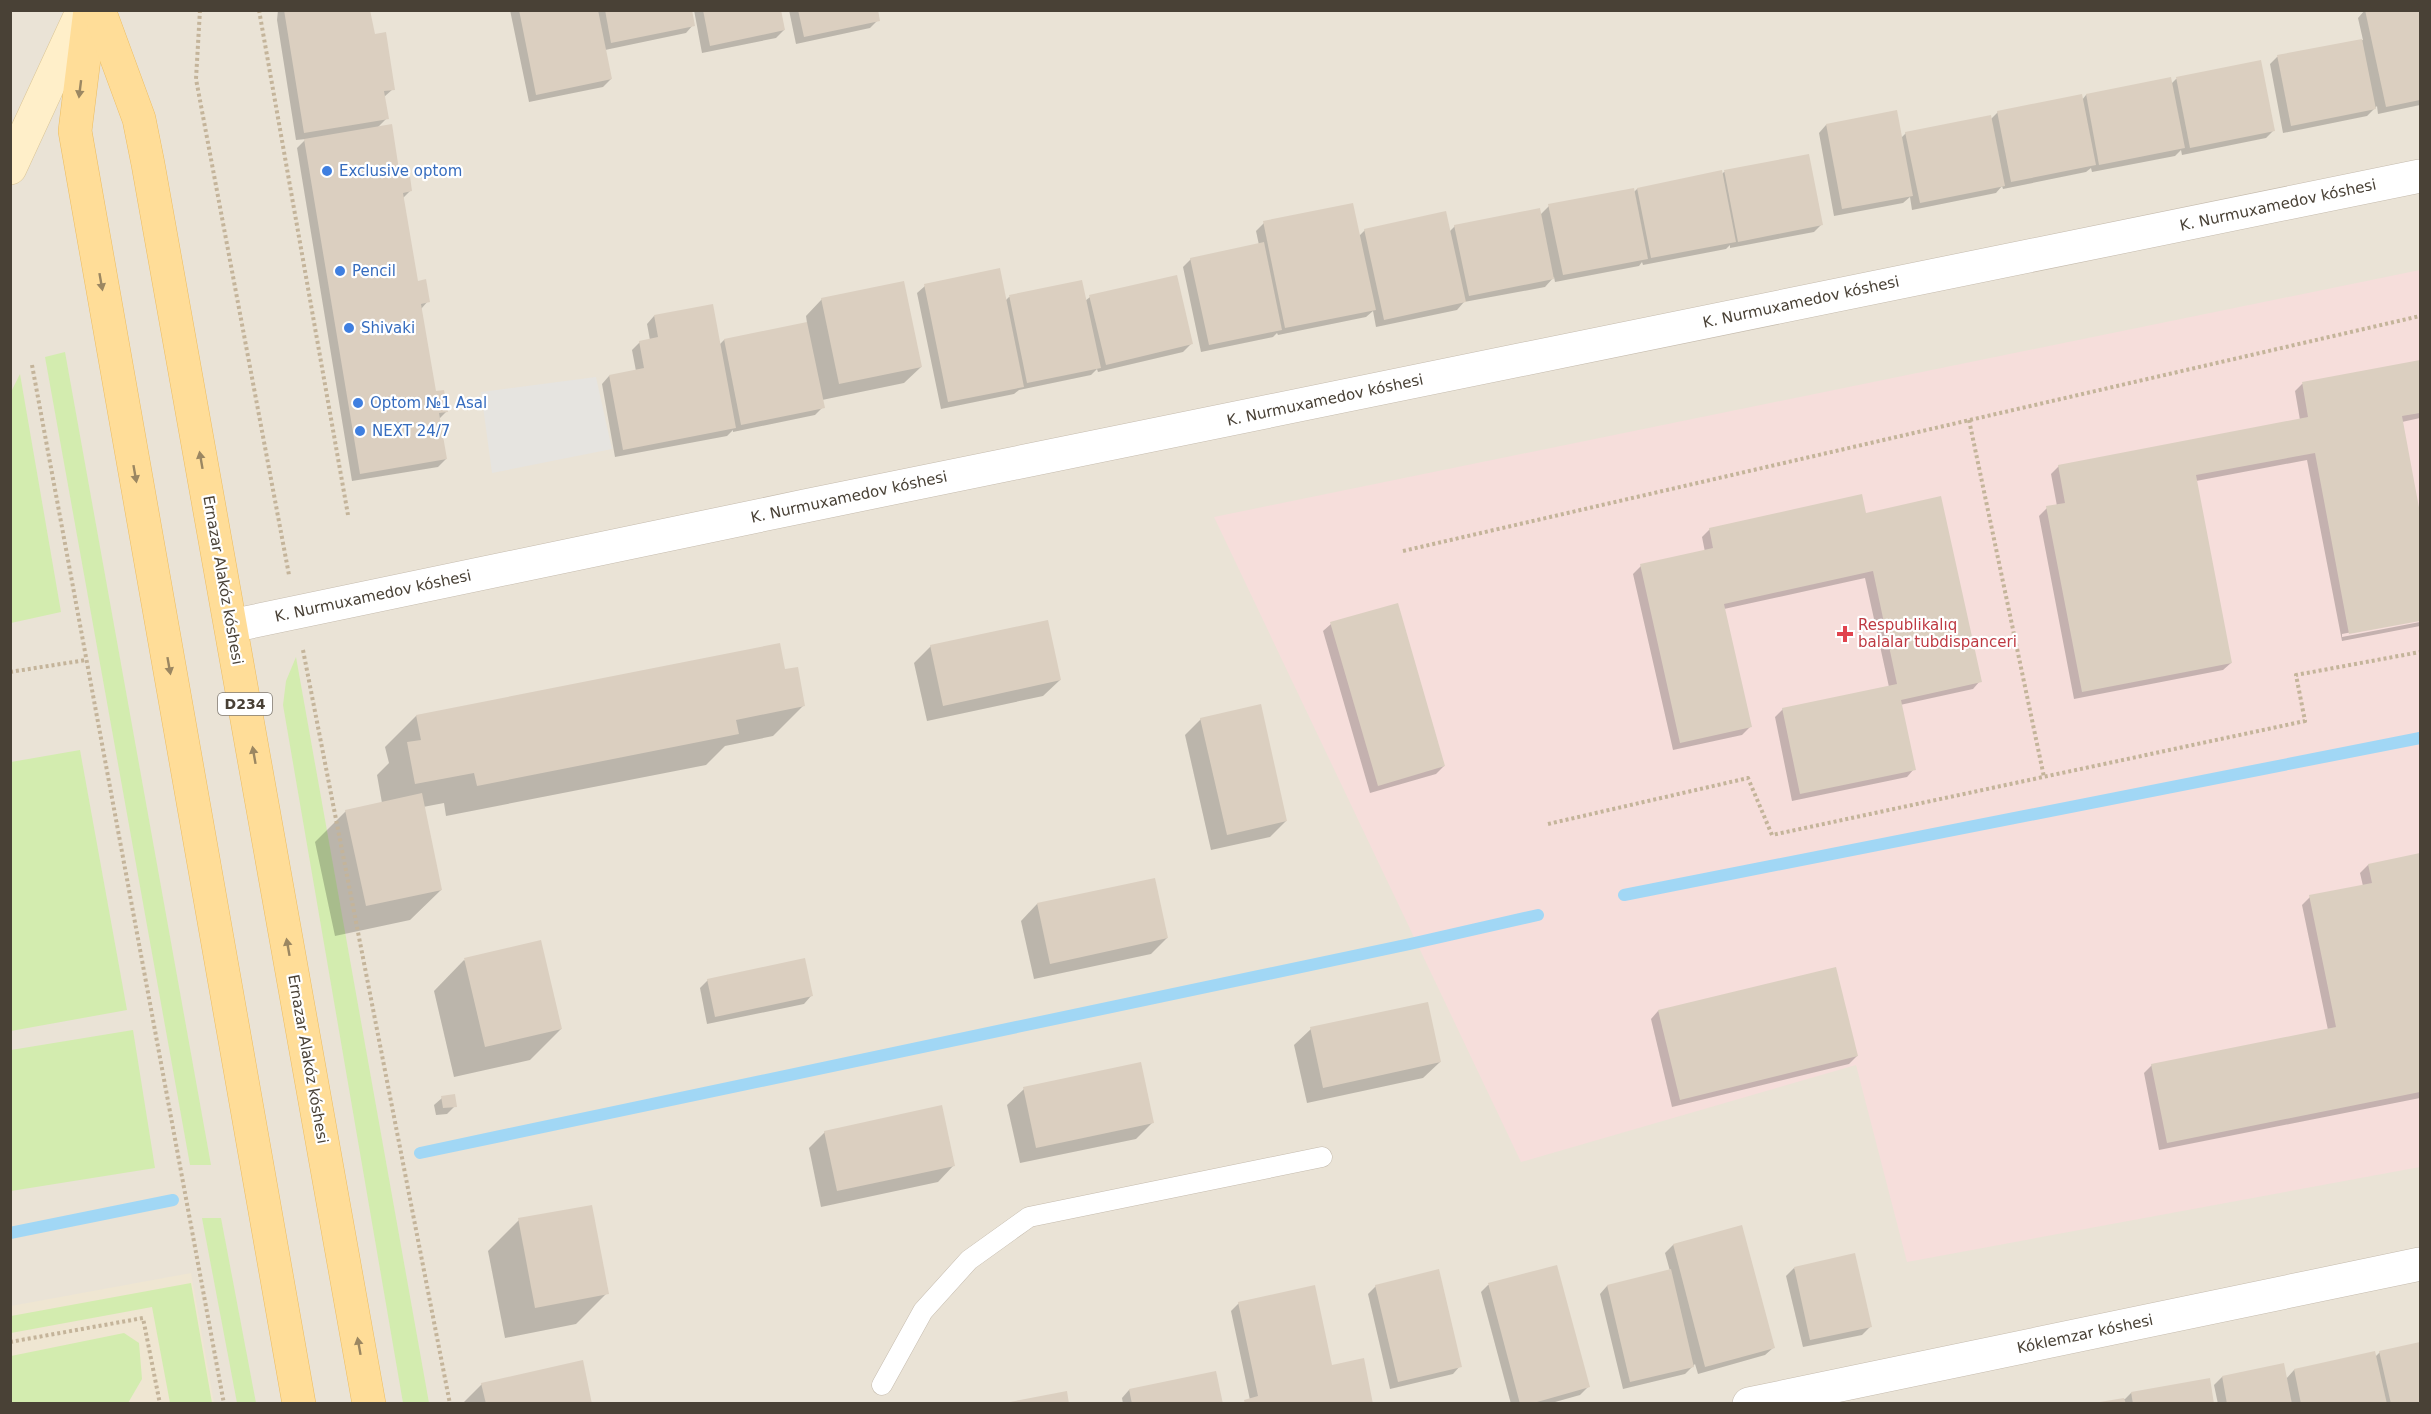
<svg xmlns="http://www.w3.org/2000/svg" width="2431" height="1414" font-family="'DejaVu Sans',sans-serif">
<rect width="100%" height="100%" fill="#f5f1e9"/>
<path fill="#eae3d6" d="M10 11H2420V1403H11Z"/>
<path fill="#efe6d2" d="M191 1273 214 1403 11 1404V1306Z"/>
<path fill="#f6dedb" d="M2420 270V1167L1907 1262 1856 1065 1521 1162 1214 517Z"/>
<g fill="#d3ecaf">
<path d="M65 352 211 1165H190L45 357Z"/>
<path d="M20 374 61 612 11 623 10 394Z"/>
<path d="M296 657 429 1403H403L283 705 286 681Z"/>
<path d="M80 750 127 1010 11 1031V762Z"/>
<path d="M133 1030 155 1168 11 1191V1050Z"/>
<path d="M202 1218H221L256 1403H237Z"/>
<path d="M191 1283 212 1403H170L152 1307 11 1333V1316Z"/>
<path d="M124 1333 139 1343 142 1379 128 1403H11V1356Z"/>
</g>
<path fill="#e6e4e0" d="M596 377 612 449 492 473 481 392Z"/>
<g fill="#0003">
<path d="M278 10H369L374 36 393 89 384 97 387 118 377 128 398 172 410 191 403 198 417 283 428 301 421 309 435 393 447 411 439 419 446 459 438 467 352 481 297 148 306 139 296 140 277 20Z"/>
<path d="M510 10H690L693 25 686 33 605 50 611 79 603 87 529 102Z"/>
<path d="M694 10H780L784 30 776 38 702 53Z"/>
<path d="M789 10H876L878 20 870 28 796 44Z"/>
<path d="M2365 10H2420V105L2378 114 2377 106 2367 116 2283 133 2270 64 2277 57 2363 40 2358 18Z"/>
<path d="M2260 62 2273 131 2266 138 2182 155 2181 150 2175 156 2092 172 2091 168 2086 172 2003 189 2002 186 1996 193 1912 210 1910 197 1903 203 1834 216 1819 133 1826 125 1900 139 1906 133 1990 120 1998 112 2082 100 2086 95 2171 84 2176 79Z"/>
<path d="M1808 156 1822 224 1814 232 1730 248V245L1726 249 1643 265 1642 262 1639 266 1555 282 1554 277 1545 287 1464 302 1457 310 1376 327 1373 311 1366 317 1278 335 1277 333 1273 337 1201 352 1183 267 1191 259 1259 245 1256 231 1264 223 1359 236 1365 230 1449 232 1455 226 1540 215 1549 206 1633 193 1637 189 1721 175 1724 172Z"/>
<path d="M1081 282 1085 301 1090 297 1191 344 1183 352 1098 372 1097 369 1091 375 1019 390 1014 394 941 409 917 293 925 286 1005 301 1009 297Z"/>
<path d="M822 299 921 367 904 383 822 400 823 407 815 415 733 432V430L727 436 615 457 602 384 609 376 636 371 632 350 640 342 650 340 647 324 654 316 719 345 724 340 807 323 806 316Z"/>
<path d="M2420 362V418L2402 422 2420 521V619L2342 634V637L2420 622V626L2342 641 2307 460 2196 481 2231 663 2223 670 2074 699 2039 516 2047 508 2057 506 2051 474 2059 466 2300 420 2295 391 2302 384Z"/>
<path d="M1865 514 1980 681 1973 689 1900 705 1914 769 1907 777 1792 801 1775 717 1783 709 1889 687 1865 578 1724 609 1750 727 1742 735 1673 750 1633 574 1641 566 1705 552 1702 537 1710 529Z"/>
<path d="M1331 624 1444 766 1436 774 1370 793 1323 631Z"/>
<path d="M931 646 1060 680 1043 696 927 721 914 663Z"/>
<path d="M804 705 773 736 725 746 706 765 446 816 444 803 423 807 441 890 410 920 335 936 315 842 346 811 382 803 377 775 389 763 385 747 416 716Z"/>
<path d="M1201 719 1286 821 1270 837 1211 850 1185 735Z"/>
<path d="M2420 855V1098L2159 1150 2144 1073 2152 1065 2328 1030 2302 905 2310 897 2363 886 2360 873 2368 865Z"/>
<path d="M1037 904 1167 938 1151 954 1034 979 1021 921Z"/>
<path d="M464 960 561 1029 530 1060 454 1077 434 991Z"/>
<path d="M708 980 811 996 804 1004 707 1024 700 988Z"/>
<path d="M1658 1011 1857 1056 1849 1064 1672 1107 1651 1019Z"/>
<path d="M1311 1029 1440 1062 1423 1078 1307 1103 1294 1045Z"/>
<path d="M1024 1089 1152 1123 1136 1139 1020 1163 1007 1105Z"/>
<path d="M442 1098 455 1106 447 1114 436 1115 434 1105Z"/>
<path d="M825 1132 954 1165 938 1182 821 1207 809 1148Z"/>
<path d="M519 1220 607 1293 576 1324 505 1338 488 1251Z"/>
<path d="M1741 1227 1773 1348 1765 1355 1698 1374 1695 1364 1685 1374 1623 1389 1600 1294 1607 1286 1670 1271 1665 1253 1673 1245Z"/>
<path d="M1556 1266 1588 1387 1580 1395 1548 1404H1511L1481 1292 1488 1285Z"/>
<path d="M1794 1268 1870 1327 1862 1335 1803 1347 1786 1276Z"/>
<path d="M1376 1286 1460 1366 1453 1374 1390 1389 1368 1294Z"/>
<path d="M1239 1303 1331 1366 1372 1404H1242L1250 1400 1231 1311Z"/>
<path d="M2420 1343V1404H2218L2214 1385 2222 1377 2286 1379 2294 1370 2375 1357 2380 1352Z"/>
<path d="M482 1384 590 1404H462Z"/>
<path d="M1129 1390 1221 1404H1123L1122 1398Z"/>
<path d="M2131 1393 2213 1404H2103L2125 1399Z"/>
</g>
<g fill="none" stroke-linecap="round" stroke-linejoin="round">
<g stroke="#a1d7f5" stroke-width="12">
<path d="M1624 895 2420 738"/>
<path d="M420 1153 1410 944 1538 915"/>
<path d="M10 1233 173 1200"/>
</g>
</g>
<g fill="#dbcfc0">
<path d="M284 10H370L375 34 386 32 395 90 384 91 389 119 304 133Z"/>
<path d="M519 10H598L612 79 536 95Z"/>
<path d="M605 10H692L695 26 611 43Z"/>
<path d="M703 10H781L785 30 710 46Z"/>
<path d="M798 10H878L880 21 804 37Z"/>
<path d="M2365 10H2420V100L2386 107Z"/>
<path d="M2362 39 2376 109 2291 126 2277 55Z"/>
<path d="M2261 60 2275 131 2190 148 2176 77Z"/>
<path d="M2171 77 2185 148 2099 165 2086 94Z"/>
<path d="M2082 94 2096 165 2011 182 1997 111Z"/>
<path d="M1897 110 1913 196 1842 209 1826 124Z"/>
<path d="M1991 115 2005 186 1920 203 1905 132Z"/>
<path d="M392 124 399 170 409 169 412 191 403 193 418 281 426 279 430 302 421 304 436 391 444 390 448 412 439 413 447 459 360 474 304 139Z"/>
<path d="M1809 154 1823 225 1738 242 1724 170Z"/>
<path d="M1722 170 1736 242 1651 258 1637 188Z"/>
<path d="M1634 188 1648 259 1563 275 1548 204Z"/>
<path d="M1353 203 1376 310 1285 328 1263 221Z"/>
<path d="M1540 208 1554 279 1469 296 1454 225Z"/>
<path d="M1446 211 1466 302 1384 320 1364 229Z"/>
<path d="M1264 242 1282 330 1209 345 1190 258Z"/>
<path d="M1000 268 1024 387 948 402 924 284Z"/>
<path d="M1177 275 1193 344 1106 365 1089 295Z"/>
<path d="M1082 280 1101 368 1027 383 1009 295Z"/>
<path d="M904 281 922 367 839 384 821 298Z"/>
<path d="M713 304 736 428 623 450 609 375 644 368 639 341 658 337 654 315Z"/>
<path d="M807 322 825 408 741 425 724 339Z"/>
<path d="M2420 360V413L2402 416 2420 513V621L2349 634 2315 453 2196 475 2232 663 2082 692 2046 506 2065 503 2058 465 2308 417 2302 382Z"/>
<path d="M1862 494 1866 513 1941 496 1982 682 1901 700 1916 770 1800 794 1782 708 1897 684 1873 571 1724 604 1752 727 1680 743 1640 564 1713 548 1709 528Z"/>
<path d="M1398 603 1445 766 1378 786 1330 622Z"/>
<path d="M1048 620 1061 680 943 706 930 645Z"/>
<path d="M780 643 785 669 798 667 805 706 736 720 739 734 477 786 474 773 415 784 407 742 421 740 416 715Z"/>
<path d="M1261 704 1287 821 1227 835 1200 718Z"/>
<path d="M422 793 442 890 366 906 345 810Z"/>
<path d="M2420 853V1092L2167 1143 2151 1064 2336 1027 2309 895 2372 883 2368 864Z"/>
<path d="M1155 878 1168 938 1050 964 1037 903Z"/>
<path d="M541 940 562 1029 485 1047 464 958Z"/>
<path d="M805 958 813 996 715 1017 707 979Z"/>
<path d="M1836 967 1858 1056 1680 1100 1658 1010Z"/>
<path d="M1428 1002 1441 1062 1323 1088 1310 1027Z"/>
<path d="M1141 1062 1154 1123 1036 1148 1023 1087Z"/>
<path d="M455 1094 457 1107 443 1108 441 1096Z"/>
<path d="M942 1105 955 1166 837 1191 824 1131Z"/>
<path d="M592 1205 609 1294 535 1308 518 1218Z"/>
<path d="M1742 1225 1775 1348 1705 1367 1673 1244Z"/>
<path d="M1855 1253 1872 1327 1810 1340 1794 1267Z"/>
<path d="M1557 1265 1590 1387 1530 1404H1520L1488 1283Z"/>
<path d="M1439 1269 1462 1367 1398 1382 1375 1285Z"/>
<path d="M1671 1269 1694 1367 1630 1382 1607 1285Z"/>
<path d="M1315 1285 1332 1365 1364 1358 1373 1404H1245L1244 1400 1258 1396 1238 1302Z"/>
<path d="M2420 1342V1404H2391L2379 1351Z"/>
<path d="M2375 1351 2387 1404H2301L2294 1369Z"/>
<path d="M583 1360 592 1404H486L481 1383Z"/>
<path d="M2284 1363 2292 1404H2227L2222 1376Z"/>
<path d="M1216 1371 1223 1404H1132L1129 1389Z"/>
<path d="M2210 1378 2214 1404H2133L2131 1392Z"/>
<path d="M1067 1391 1069 1404H1010V1402Z"/>
<path d="M2124 1398 2126 1404H2101L2100 1402Z"/>
</g>
<g fill="none" stroke-linecap="round" stroke-linejoin="round">
<defs>
<path id="lane" d="M882 1385 923 1311 969 1260 1029 1217 1322 1157"/>
<g id="street">
<path d="M231 626 805 506 2420 176"/>
<path d="M1749 1404 2420 1264"/>
</g>
<path id="secondary" d="M10 168 83 10"/>
<g id="primary">
<path d="M90 10 75 131 299 1404"/>
<path d="M99 10 139 119 148 164 369 1404"/>
</g>
</defs>
<use href="#lane" stroke="#c5bbad" stroke-width="21"/>
<use href="#street" stroke="#c5bbad" stroke-width="34"/>
<use href="#secondary" stroke="#dbc697" stroke-width="34"/>
<use href="#primary" stroke="#ecbc60" stroke-width="34"/>
<g stroke="#c4b49a" stroke-width="4" stroke-dasharray="3 3" stroke-linecap="butt">
<path d="M200 10 196 79 289 575"/>
<path d="M259 10 348 515"/>
<path d="M32 365 224 1404"/>
<path d="M1969 420 2044 777"/>
<path d="M1403 551 2420 316"/>
<path d="M303 650 450 1404"/>
<path d="M10 672 86 660"/>
<path d="M1548 824 1748 778 1772 835 2305 721 2296 675 2420 652"/>
<path d="M10 1342 143 1318 160 1404"/>
</g>
<use href="#lane" stroke="#fff" stroke-width="20"/>
<use href="#street" stroke="#fff" stroke-width="33"/>
<use href="#secondary" stroke="#ffefc9" stroke-width="33"/>
<use href="#primary" stroke="#ffdd98" stroke-width="33"/>
</g>
<defs><path id="oneway-solid" d="M-6-.8H1V-3.2L6.5 0L1 3.2V.8H-6Z" transform="scale(1.5)"/></defs>
<g fill="#9b8762">
<use href="#oneway-solid" transform="translate(80 89) rotate(97)"/>
<use href="#oneway-solid" transform="translate(101 282) rotate(80)"/>
<use href="#oneway-solid" transform="translate(201 460) rotate(-100)"/>
<use href="#oneway-solid" transform="translate(135 474) rotate(80)"/>
<use href="#oneway-solid" transform="translate(169 666) rotate(80)"/>
<use href="#oneway-solid" transform="translate(254 755) rotate(-100)"/>
<use href="#oneway-solid" transform="translate(288 947) rotate(-100)"/>
<use href="#oneway-solid" transform="translate(359 1346) rotate(-100)"/>
</g>
<g fill="#3f7fe0" stroke="#fff" stroke-width="2">
<circle cx="327" cy="171" r="6"/>
<circle cx="340" cy="271" r="6"/>
<circle cx="349" cy="328" r="6"/>
<circle cx="358" cy="403" r="6"/>
<circle cx="360" cy="431" r="6"/>
</g>
<path fill="#e0444e" stroke="#fff" stroke-width="2" d="M1842 625h6v6h6v6h-6v6h-6v-6h-6v-6h6z"/>
<g text-anchor="middle" stroke-width="4.5" stroke-linejoin="round" paint-order="stroke">
<rect fill="#fff" stroke="#807a72" stroke-width="1.5" x="218" y="693" width="54" height="22" rx="4.5"/>
<g font-size="14" font-weight="bold" fill="#494136">
<text x="245" y="709">D234</text>
</g>
<g font-size="15" fill="#366cbe" stroke="#fff" text-anchor="start">
<text x="339" y="176">Exclusive optom</text>
<text x="352" y="276">Pencil</text>
<text x="361" y="333">Shivaki</text>
<text x="370" y="408">Optom №1 Asal</text>
<text x="372" y="436">NEXT 24/7</text>
</g>
<g font-size="15" fill="#494136" stroke="#fff">
<text transform="translate(2278 205) rotate(-12)" y="5">K. Nurmuxamedov kóshesi</text>
<text transform="translate(1801 302) rotate(-12)" y="5">K. Nurmuxamedov kóshesi</text>
<text transform="translate(1325 400) rotate(-12)" y="5">K. Nurmuxamedov kóshesi</text>
<text transform="translate(849 497) rotate(-12)" y="5">K. Nurmuxamedov kóshesi</text>
<text transform="translate(223 580) rotate(80)" y="5">Ernazar Alakóz kóshesi</text>
<text transform="translate(373 596) rotate(-12)" y="5">K. Nurmuxamedov kóshesi</text>
<text transform="translate(308 1059) rotate(80)" y="5">Ernazar Alakóz kóshesi</text>
<text transform="translate(2085 1334) rotate(-12)" y="5">Kóklemzar kóshesi</text>
</g>
<g font-size="15" fill="#be3a42" stroke="#fff" text-anchor="start">
<text x="1858" y="630">Respublikalıq<tspan x="1858" dy="17">balalar tubdispanceri</tspan></text>
</g>
</g>
<rect width="2431" height="1414" fill="none" stroke="#494136" stroke-width="24"/>
</svg>
